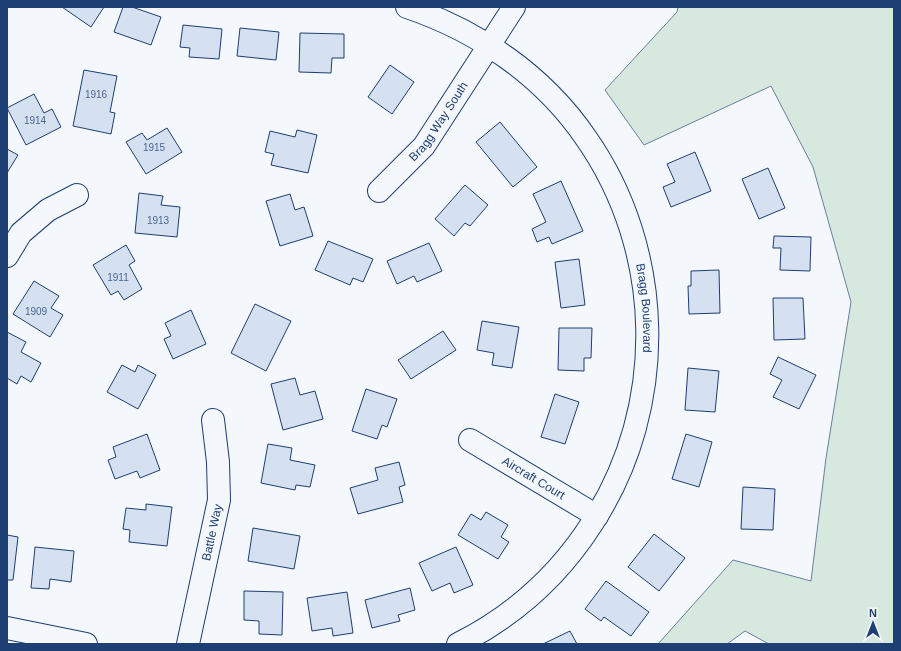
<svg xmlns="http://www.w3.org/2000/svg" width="901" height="651" font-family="Arial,sans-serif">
<rect width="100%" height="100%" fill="#f4f7fb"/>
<path fill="#d7e8df" stroke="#687fa3" d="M678 7H894V644H769L745 631 727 644H658L733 560 811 581 826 458 851 302 813 167 771 86 644 145 605 90 677 12Z"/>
<g fill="#d5e0f0" stroke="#1d3f73">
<path d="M62 7H104L91 27Z"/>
<path d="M123 7H132L161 17 151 45 114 32Z"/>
<path d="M183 25 222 29 219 59 189 57 190 48 180 47Z"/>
<path d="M240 28 279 32 276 60 237 56Z"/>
<path d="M300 33 344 34V58H332L331 73 299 72Z"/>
<path d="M390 65 414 82 392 114 368 97Z"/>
<path d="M84 70 117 76 110 112 115 113 111 134 73 126Z"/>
<path d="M34 94 44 113 52 109 61 127 26 145 7 108Z"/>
<path d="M500 122 537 167 513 187 476 142Z"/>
<path d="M167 128 182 152 146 174 126 142 142 133 147 140Z"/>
<path d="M297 130 317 135 308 173 271 165 274 154 265 152 270 131 295 137Z"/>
<path d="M7 149 18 155 7 173Z"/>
<path d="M695 152 711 191 671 207 663 187 675 182 667 164Z"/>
<path d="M768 168 785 208 759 219 742 179Z"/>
<path d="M561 181 583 231 552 244 549 237 537 242 532 229 546 222 533 194Z"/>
<path d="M465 185 488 205 470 226 465 223 454 236 435 219Z"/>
<path d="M139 193 163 196 161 205 180 207 177 237 135 233Z"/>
<path d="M290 194 295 210 304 207 313 236 280 246 266 201Z"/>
<path d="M774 236 811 237 810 271 780 270 781 248H773Z"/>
<path d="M328 241 373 259 363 282 353 278 350 285 315 270Z"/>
<path d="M429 243 442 271 417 282 414 276 397 284 387 261Z"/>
<path d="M126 245 135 261 129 265 142 289 124 300 118 291 111 295 93 265Z"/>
<path d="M579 259 585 305 561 308 555 262Z"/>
<path d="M719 270 720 313 689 314 688 286H691V271Z"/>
<path d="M34 281 59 296 51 308 63 315 50 337 13 314Z"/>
<path d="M773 298H803L805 339 774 340Z"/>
<path d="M255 304 291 321 266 371 231 353Z"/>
<path d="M191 310 206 344 173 359 164 339 171 336 165 323Z"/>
<path d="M482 321 519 327 512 368 492 365 494 353 477 350Z"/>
<path d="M559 328H592L591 358H584V371L558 370Z"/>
<path d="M443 331 456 350 411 379 398 360Z"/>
<path d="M7 332 26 342 21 352 41 363 31 382 21 376 17 384 7 378Z"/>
<path d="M778 357 816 375 799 409 773 397 782 380 770 374Z"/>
<path d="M122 365 135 372 138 365 156 375 138 409 107 392Z"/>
<path d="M688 368 719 371 715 412 685 410Z"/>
<path d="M295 378 300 395 315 391 323 419 283 430 271 384Z"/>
<path d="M366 389 397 399 387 427 382 425 377 439 352 431Z"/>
<path d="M555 394 579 402 565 444 541 437Z"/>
<path d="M147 434 160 470 140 478 137 471 115 479 108 460 116 457 113 447Z"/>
<path d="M686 434 712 442 699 487 672 479Z"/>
<path d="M268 444 292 448 290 460 315 465 310 487 296 485 295 490 261 483Z"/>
<path d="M399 462 405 485 399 487 403 502 358 514 350 488 378 480 375 468Z"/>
<path d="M743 487 775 489 773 530 741 529Z"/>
<path d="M146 504 172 507 167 546 129 542 130 530 123 529 126 508 146 510Z"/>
<path d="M486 512 508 525 501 537 509 542 498 559 458 535 471 514 481 520Z"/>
<path d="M253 528 300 536 294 569 248 561Z"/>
<path d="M654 534 685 558 659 591 628 567Z"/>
<path d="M7 535 18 537 13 580H7Z"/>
<path d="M35 547 74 551 71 582 50 579 49 589 31 588Z"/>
<path d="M456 547 473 585 454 593 450 583 432 591 419 563Z"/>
<path d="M606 581 649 612 631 636 604 617 601 621 585 609Z"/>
<path d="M410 588 415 610 398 615 400 621 372 628 365 600Z"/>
<path d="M244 591 283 592 282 635 259 634V621L244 620Z"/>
<path d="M347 592 353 633 333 636 332 628 312 631 307 598Z"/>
<path d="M570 631 577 644H543Z"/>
</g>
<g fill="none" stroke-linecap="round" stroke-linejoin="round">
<defs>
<g id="minor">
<path id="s1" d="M407 7C478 31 543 75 586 138 665 251 668 406 593 522 560 574 514 616 458 644"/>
<path id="s2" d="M379 191 424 146 514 7"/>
<path d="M7 256 21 233 48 210 77 195"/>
<path id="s3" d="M470 440 597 516"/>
<path d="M7 628 86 644"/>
<path id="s4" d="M188 644 219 500 218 462 213 420"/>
</g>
</defs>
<use href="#minor" stroke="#1d3f73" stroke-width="24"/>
<use href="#minor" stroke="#f4f7fb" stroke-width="22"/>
</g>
<g text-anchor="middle" stroke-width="3" stroke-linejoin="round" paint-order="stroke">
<g font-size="10" fill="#4b6792">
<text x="96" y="98">1916</text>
<text x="35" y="124">1914</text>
<text x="154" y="151">1915</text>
<text x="158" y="224">1913</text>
<text x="118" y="281">1911</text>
<text x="36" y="315">1909</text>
</g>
<g font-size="12" fill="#1d3f73" stroke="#f4f7fb">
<text dy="4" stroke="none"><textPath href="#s2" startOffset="92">Bragg Way South</textPath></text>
<text dy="4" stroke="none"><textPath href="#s1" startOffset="408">Bragg Boulevard</textPath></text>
<text dy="4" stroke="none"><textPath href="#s3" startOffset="74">Aircraft Court</textPath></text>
<text dy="4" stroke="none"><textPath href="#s4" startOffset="114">Battle Way</textPath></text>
</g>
</g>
<rect width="901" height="651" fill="none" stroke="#1d3f73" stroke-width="16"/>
<g transform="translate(873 623)" stroke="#f4f7fb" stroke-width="3" paint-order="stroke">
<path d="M0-3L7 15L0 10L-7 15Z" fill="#1d3f73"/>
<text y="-6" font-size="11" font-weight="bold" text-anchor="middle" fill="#1d3f73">N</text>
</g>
</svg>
